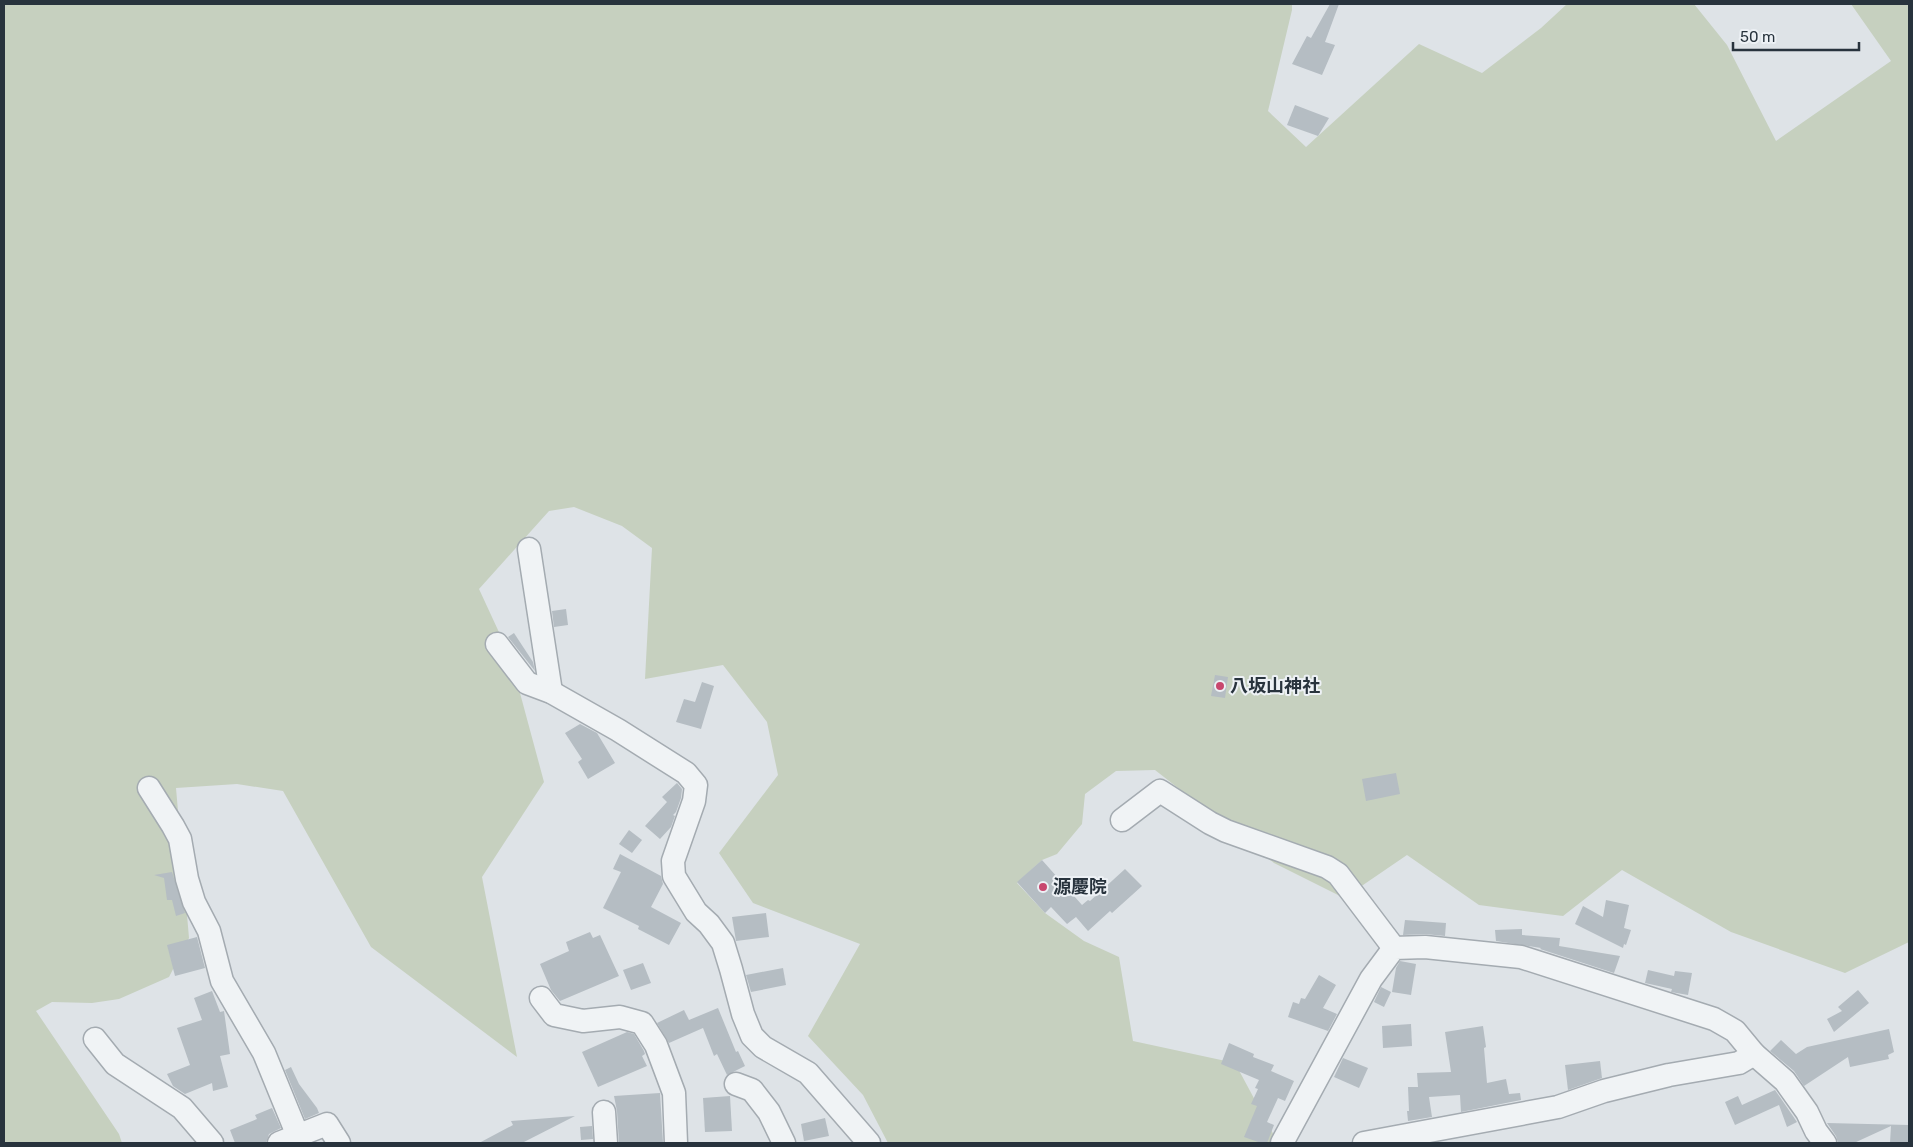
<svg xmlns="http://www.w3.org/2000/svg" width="1913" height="1147" font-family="Rubik,'Noto Sans JP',sans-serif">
<rect width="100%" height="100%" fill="#dee3e7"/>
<path fill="#c6d0bf" d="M4 4H1292V10L1268 111 1306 147 1419 44 1482 73 1541 28 1567 4H1694L1727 45 1776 141 1891 61 1851 4H1909V942L1845 973 1731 932 1622 870 1563 916 1479 905 1407 855 1344 898 1274 863 1155 770 1116 771 1085 794 1082 824 1057 854 1042 860 1017 883 1045 913 1084 941 1119 957 1133 1041 1235 1063 1278 1143H888L863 1095 808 1036 860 944 753 903 719 853 778 775 767 722 723 665 645 679 652 548 622 526 574 507 549 511 479 589 510 656 544 782 482 877 517 1057 371 947 283 791 237 784 176 788 189 938 169 977 119 999 92 1003 52 1002 36 1011 119 1134 122 1143H4Z"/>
<g fill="#b5bdc3">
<path d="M1330 4H1339L1325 42 1335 45 1322 75 1292 64 1307 36 1311 38Z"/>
<path d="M1295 105 1329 118 1318 136 1287 125Z"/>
<path d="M566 609 568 625 554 627 552 611Z"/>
<path d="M514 633 533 662 535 671 508 637Z"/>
<path d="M1215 675 1228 677 1225 698 1211 696Z"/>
<path d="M702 682 714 686 701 729 676 722 684 699 695 702Z"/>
<path d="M580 724 597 733 615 763 588 779 578 762 582 759 565 733Z"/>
<path d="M1396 773 1400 794 1366 801 1362 779Z"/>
<path d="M677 783 682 789 681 798 676 812 673 815 675 816 671 827 660 839 645 826 667 802 662 797Z"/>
<path d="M629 830 642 840 632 853 619 844Z"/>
<path d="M620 854 661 876 663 884 651 907 681 923 669 945 638 929 639 926 603 908 621 872 613 869Z"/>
<path d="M1042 860 1082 905 1088 900 1090 901 1125 869 1142 886 1112 913 1110 911 1088 931 1076 917 1067 924 1051 907 1045 913 1017 882Z"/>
<path d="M172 872 185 913 176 916 172 900H167L164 878 154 875Z"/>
<path d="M1606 900 1629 905 1624 928 1631 930 1626 945 1624 944 1623 948 1575 924 1583 906 1603 917Z"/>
<path d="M766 913 769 937 736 941 732 917Z"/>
<path d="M1405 920 1446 923 1445 936 1425 934 1403 935Z"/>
<path d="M1522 929V935L1560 938 1559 946 1620 956 1614 973 1540 949 1541 948 1496 941 1495 930Z"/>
<path d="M590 932 593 938 600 935 619 976 560 1001 551 990 540 964 569 951 566 942Z"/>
<path d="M197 937 205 968 175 976 167 945Z"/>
<path d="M1400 961 1416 964 1411 995 1392 992 1396 968Z"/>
<path d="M643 963 651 983 631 990 623 970Z"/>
<path d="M783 968 786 985 751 992 746 975Z"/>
<path d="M1648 970 1674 976 1675 971 1692 973 1688 995 1671 992 1672 989 1645 983Z"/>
<path d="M1319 975 1336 985 1323 1008 1337 1014 1328 1031 1288 1017 1293 1002 1299 1004 1301 998 1305 999Z"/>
<path d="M1381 987 1391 992 1384 1007 1374 1002Z"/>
<path d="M1858 990 1869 1003 1834 1032 1827 1019 1842 1011 1838 1007Z"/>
<path d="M212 991 220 1012 224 1011 230 1054 220 1056 228 1087 213 1091 212 1083 185 1094 173 1086 167 1074 190 1065 177 1028 202 1020 194 998Z"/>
<path d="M718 1008 736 1052 738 1051 745 1066 727 1075 717 1054 714 1056 703 1028 669 1043 657 1023 684 1010 689 1020Z"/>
<path d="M1411 1024 1412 1046 1383 1048 1382 1026Z"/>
<path d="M1483 1026 1486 1047 1484 1048 1487 1083 1506 1079 1509 1094 1520 1093 1521 1100 1461 1112 1460 1095 1429 1097 1432 1117 1408 1121 1407 1111H1409L1408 1087H1418L1417 1073 1451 1072 1445 1032Z"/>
<path d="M1889 1029 1894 1052 1888 1055 1889 1059 1850 1067 1848 1057 1804 1086 1794 1071 1770 1051 1781 1040 1796 1054 1807 1047Z"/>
<path d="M627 1032 634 1034 644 1051 645 1054 642 1056 647 1066 598 1087 582 1052Z"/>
<path d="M1229 1043 1254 1054 1253 1057 1274 1065 1271 1071 1294 1081 1285 1101 1278 1098 1267 1122 1274 1125 1267 1143H1261L1244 1137 1257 1106 1251 1104 1258 1089 1255 1088 1259 1080 1221 1064Z"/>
<path d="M1343 1058 1368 1068 1359 1088 1334 1077Z"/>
<path d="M1600 1061 1602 1078 1568 1090 1565 1065Z"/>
<path d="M291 1067 299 1084 317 1108 319 1113 305 1119 285 1070Z"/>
<path d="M1775 1090 1797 1122 1787 1127 1779 1105 1735 1125 1725 1102 1738 1096 1742 1105Z"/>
<path d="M660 1093 663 1143H619L617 1111 614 1096Z"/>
<path d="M730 1096 732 1131 705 1132 703 1098Z"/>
<path d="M272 1108 281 1128 269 1134 266 1143H235L230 1130 257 1119 255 1115Z"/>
<path d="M575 1116 522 1143H479L513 1125 511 1121Z"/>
<path d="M825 1118 829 1136 804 1141 801 1124Z"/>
<path d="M1827 1123 1909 1125V1143H1890L1891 1126 1854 1143H1838L1836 1136Z"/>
<path d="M592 1126 593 1139 581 1140 580 1127Z"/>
</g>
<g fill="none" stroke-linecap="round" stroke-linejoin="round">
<defs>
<g id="minor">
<path d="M529 549 551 692"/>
<path d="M497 644 527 683 551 692 618 730 686 773 696 785 694 801 673 861 674 876 696 912 709 924 723 943 731 969 743 1014 752 1036 763 1047 808 1073 869 1143"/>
<path d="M149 788 173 826 180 839 187 879 194 902 209 931 222 981 264 1053 298 1136"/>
<path d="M1122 820 1160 791 1210 823 1226 831 1327 867 1338 874 1394 948"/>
<path d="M541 998 554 1015 583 1021 620 1017 642 1023 656 1045 674 1093 676 1143"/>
<path d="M95 1039 115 1064 182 1108 212 1143"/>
<path d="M736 1084 752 1090 769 1112 784 1143"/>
<path d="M604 1112 606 1143"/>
<path d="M279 1143 327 1124 339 1143"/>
<path d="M1282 1143 1371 979 1394 948 1425 947 1521 957 1714 1019 1735 1031 1754 1054 1785 1081 1807 1112 1816 1131 1825 1143"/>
<path d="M1364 1143 1558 1107 1604 1091 1669 1075 1739 1063 1754 1054"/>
</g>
</defs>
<use href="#minor" stroke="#a4abb1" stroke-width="25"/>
<use href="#minor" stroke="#f0f3f5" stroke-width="22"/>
</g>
<g fill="#c8476e" stroke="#edf1f5" stroke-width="2">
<circle cx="1220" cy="686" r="5"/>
<circle cx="1043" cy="887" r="5"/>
</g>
<g text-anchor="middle" stroke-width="4" stroke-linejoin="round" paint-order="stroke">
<g font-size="18" font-weight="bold" fill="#28333d" stroke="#edf1f5" text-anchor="start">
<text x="1230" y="692">八坂山神社</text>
<text x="1053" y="893">源慶院</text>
</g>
</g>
<rect width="1913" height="1147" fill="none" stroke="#28333d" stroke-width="10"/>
<path d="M1733 42v8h126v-8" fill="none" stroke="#28333d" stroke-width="2.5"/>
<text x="1740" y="42" font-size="15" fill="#28333d" stroke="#edf1f5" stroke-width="4" paint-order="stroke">50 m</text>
</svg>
